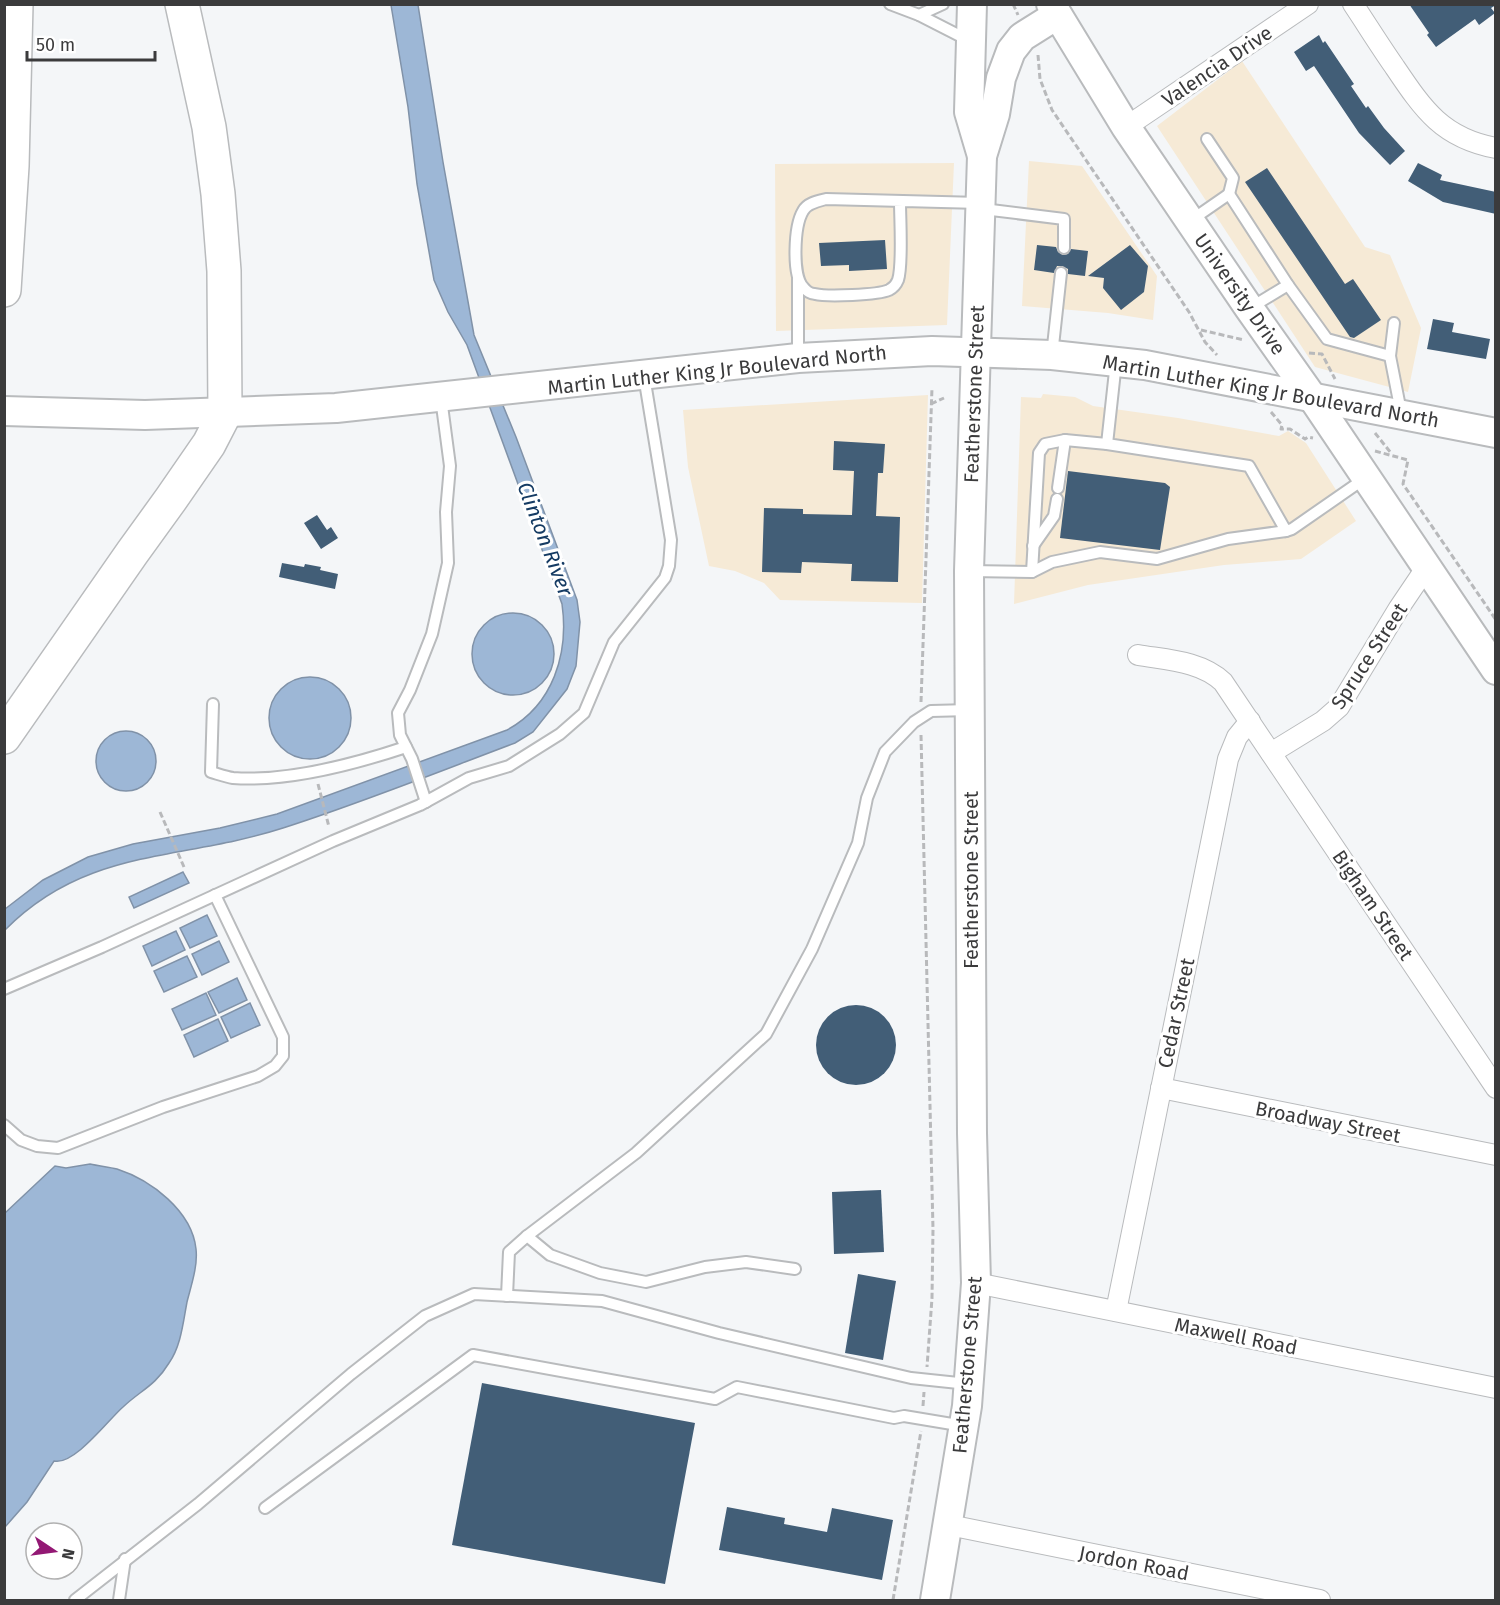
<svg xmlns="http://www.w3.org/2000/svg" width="1500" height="1605" font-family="'Fira Sans',sans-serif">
<rect width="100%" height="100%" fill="#f4f6f8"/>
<g fill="#f6ead6">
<path d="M1242 61 1365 247 1390 255 1421 328 1408 392 1315 367 1157 126Z"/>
<path d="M1029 161 1082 166 1157 276 1153 320 1108 313 1022 306Z"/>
<path d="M954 163 947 325 776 331 775 164Z"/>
<path d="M1043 394 1075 397 1093 406 1178 418 1279 436 1288 431 1306 443 1356 521 1301 559 1224 565 1088 585 1014 604 1021 397 1041 398Z"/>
<path d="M928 395 922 603 780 600 764 583 735 571 709 566 688 467 683 410Z"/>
</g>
<g fill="#9db7d6" stroke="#8092a8" stroke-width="1.5">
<path d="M391 5H418L443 162 474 335 516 437 577 600 580 622 576 666 567 689 533 732 515 743C438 772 361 803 283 828 181 861 87 847 5 930V909L43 880 88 857 133 844 220 828 277 814 507 730C553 705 569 654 562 604L467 345 448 312 434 280 417 184 408 107Z"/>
<circle cx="513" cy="654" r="41"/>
<circle cx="310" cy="718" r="41"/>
<circle cx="126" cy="761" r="30"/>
<path d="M183 872 189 883 134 908 129 897Z"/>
<path d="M207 915 217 936 190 948 180 928Z"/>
<path d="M176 931 185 950 152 966 143 946Z"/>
<path d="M219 941 229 962 202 975 192 954Z"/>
<path d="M187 956 197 977 164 992 154 971Z"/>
<path d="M237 978 247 1000 219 1013 208 992Z"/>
<path d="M206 993 216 1015 182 1030 172 1009Z"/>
<path d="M250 1003 260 1025 231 1038 221 1017Z"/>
<path d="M218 1019 228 1041 194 1057 184 1035Z"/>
<path d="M90 1164C99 1166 108 1167 117 1169 151 1180 192 1211 196 1249 198 1266 191 1286 187 1302 183 1323 181 1346 169 1363 155 1386 141 1390 123 1407 109 1419 74 1466 54 1461L27 1502 5 1527V1213L55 1166 66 1168Z"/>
</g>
<g fill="#425e77">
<path d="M1409 4H1496V5L1491 8 1495 13 1479 25 1475 19 1436 47 1427 35 1429 33Z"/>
<path d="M1319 35 1323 43 1325 41 1354 84 1351 86 1366 108 1368 106 1384 128 1405 151 1390 165 1359 133 1314 66 1306 71 1294 52Z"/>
<path d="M1418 163 1442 175 1440 180 1496 192V214L1443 202 1408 181Z"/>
<path d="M1267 168 1345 284 1353 279 1381 320 1354 338 1350 337 1245 182Z"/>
<path d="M885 240 887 269 849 271V265L821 266 819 243Z"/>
<path d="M1037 245 1056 247 1058 252 1063 255 1068 254 1071 249 1088 251 1085 276 1068 274V269L1062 266H1057L1054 273 1034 270Z"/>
<path d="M1130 245 1148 266 1144 292 1121 310 1103 288 1104 278 1088 276Z"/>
<path d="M1433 319 1454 323 1452 332 1490 339 1486 359 1427 349Z"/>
<path d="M834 441 885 444 883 473H878L876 516 900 517 898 582 851 581 852 564 802 562 801 573 762 572 764 508 803 509V514L852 515 854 471 833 470Z"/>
<path d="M1068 471 1165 483 1170 487 1160 550 1060 538Z"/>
<path d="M317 515 327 530 331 527 338 538 321 549 304 523Z"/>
<path d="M282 563 304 567 305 564 321 567 320 570 338 574 335 589 279 577Z"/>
<circle cx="856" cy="1045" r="40"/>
<path d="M881 1190 884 1252 834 1254 832 1192Z"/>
<path d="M858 1274 896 1281 883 1360 845 1353Z"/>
<path d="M482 1383 695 1423 665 1584 452 1545Z"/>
<path d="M727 1507 785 1518 784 1524 827 1532 832 1508 893 1520 882 1580 719 1550Z"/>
</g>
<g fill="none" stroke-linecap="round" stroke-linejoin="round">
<defs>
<g id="lane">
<path d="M890 4 919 15 968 40"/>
<path d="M919 15 943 4"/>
<path d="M1207 139 1233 178 1229 194"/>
<path d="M900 202C900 220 903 265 898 280 896 285 893 288 889 290 878 295 827 297 815 294 811 294 806 291 803 287 792 275 794 226 803 211 807 203 818 201 826 199L980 203"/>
<path d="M983 209 1064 219V248"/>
<path d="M1190 221 1229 194 1288 285 1327 339 1390 356 1401 412"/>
<path d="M798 279V357"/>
<path d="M1250 308 1288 285"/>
<path d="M1052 355 1061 273"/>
<path d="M1390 356 1394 323"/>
<path d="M1116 362 1107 444 1249 466 1286 531 1292 529 1364 479"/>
<path d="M1058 488 1065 440"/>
<path d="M1033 546 1054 516 1057 499"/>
<path d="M969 571 1032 572 1052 562 1100 552 1157 559 1228 539 1286 531"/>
<path d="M1032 572 1039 453 1045 444 1065 440 1107 444"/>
<path d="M213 704 211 772C218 774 226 777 233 778 287 782 355 764 406 747"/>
<path d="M426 802 412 759 400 735 398 713 410 690 432 634 448 563 446 512 450 466 441 398"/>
<path d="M4 989 102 947 333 841 420 805 469 778 509 766 560 734 584 713 614 642 665 578 669 566 671 540 644 376"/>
<path d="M4 1125 21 1140 37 1146 58 1148 163 1107 258 1076 275 1066 283 1056V1037L215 895"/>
<path d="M527 1236 550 1255 600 1273 646 1282 705 1267 746 1262 795 1269"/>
<path d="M507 1296 509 1252 527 1236 636 1153 766 1034 812 949 858 843 867 798 885 752 914 722 931 711 970 710"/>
<path d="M265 1508 473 1355 715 1399 737 1387 894 1418 904 1416 964 1426"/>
<path d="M75 1600 198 1504 351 1374 425 1316 474 1294 602 1301 719 1333 911 1378 968 1384"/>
<path d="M119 1600 125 1559"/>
</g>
<g id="street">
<path d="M1353 4C1367 25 1380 46 1394 66 1423 109 1442 138 1496 148"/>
<path d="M1126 127 1308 4"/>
<path d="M1138 655C1167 660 1201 661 1223 682L1496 1088"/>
<path d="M1271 753 1323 721 1339 707 1399 608 1426 568"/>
<path d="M1161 1088 1496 1155"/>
<path d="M976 1283 1496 1388"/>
<path d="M1116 1311 1228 759 1237 737 1250 721"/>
<path d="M949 1525 1320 1600"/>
</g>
<g id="secondary">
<path d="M972 4 969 112 982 156"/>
<path d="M1051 4 1126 127 1249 308 1312 397 1496 670"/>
<path d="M4 411 145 415 336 408 798 358 932 351 1052 355 1145 365 1496 433"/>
<path d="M935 1600 967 1406 976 1283 972 1133 969 571 982 156 995 114 1001 78 1011 51 1022 37 1057 15"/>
</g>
<g id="highway">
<path d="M4 290 12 166 16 4"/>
<path d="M4 737 132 553 171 499 209 444 225 413 224 271 218 194 209 127 182 4"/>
</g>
</defs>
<use href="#lane" stroke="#b9bbbd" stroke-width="14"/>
<use href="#street" stroke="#b9bbbd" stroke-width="22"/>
<use href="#secondary" stroke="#b9bbbd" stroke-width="32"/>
<use href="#highway" stroke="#b9bbbd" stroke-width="36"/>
<g stroke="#b8b9bb" stroke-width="3" stroke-dasharray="6 3" stroke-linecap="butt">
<path d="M1013 4 1018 15"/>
<path d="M1038 55 1040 79 1052 110 1189 312 1205 342 1217 355"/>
<path d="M1201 330 1244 340"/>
<path d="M1309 353 1322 354 1335 379"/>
<path d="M931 404 944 398"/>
<path d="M1271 412 1282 425 1281 429H1290L1305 439 1308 437 1313 438"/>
<path d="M1375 433 1391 453"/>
<path d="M1375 451 1408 460 1403 484 1496 620"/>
<path d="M921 702 932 388"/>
<path d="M921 735 933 1229 932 1298 927 1367"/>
<path d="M318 784 329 827"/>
<path d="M160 812 184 867"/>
<path d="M923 1406 924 1392"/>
<path d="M893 1600 921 1431"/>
</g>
<use href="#lane" stroke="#fff" stroke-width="10"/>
<use href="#street" stroke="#fff" stroke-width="20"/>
<use href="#secondary" stroke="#fff" stroke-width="28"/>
<use href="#highway" stroke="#fff" stroke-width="33"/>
</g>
<g text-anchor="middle" stroke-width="6" stroke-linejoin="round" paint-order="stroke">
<g font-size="20" fill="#3b3b3c" stroke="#fff">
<text transform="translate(1217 66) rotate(-34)" y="7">Valencia Drive</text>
<text transform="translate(1240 294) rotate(55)" y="7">University Drive</text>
<text transform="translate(717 370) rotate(-6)" y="7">Martin Luther King Jr Boulevard North</text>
<text transform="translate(1271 391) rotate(10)" y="7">Martin Luther King Jr Boulevard North</text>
<text transform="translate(974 394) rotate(-88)" y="7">Featherstone Street</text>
<text transform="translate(1369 656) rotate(-57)" y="7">Spruce Street</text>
<text transform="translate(971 880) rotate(-90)" y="7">Featherstone Street</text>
<text transform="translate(1373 905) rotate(56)" y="7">Bigham Street</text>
<text transform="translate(1176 1013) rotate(-78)" y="7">Cedar Street</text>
<text transform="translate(1328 1122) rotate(11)" y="7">Broadway Street</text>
<text transform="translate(1236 1336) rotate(11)" y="7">Maxwell Road</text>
<text transform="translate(967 1365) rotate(-85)" y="7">Featherstone Street</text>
<text transform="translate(1134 1563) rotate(11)" y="7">Jordon Road</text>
</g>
<g font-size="21" font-style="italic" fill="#153b63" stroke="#fff">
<text transform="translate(545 539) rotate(69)" y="7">Clinton River</text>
</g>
</g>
<rect width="1500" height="1605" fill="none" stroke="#3b3b3c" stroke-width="12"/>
<g transform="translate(54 1551) rotate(103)"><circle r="28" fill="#ffffff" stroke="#b1b1b1" stroke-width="1.5"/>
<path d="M0-4.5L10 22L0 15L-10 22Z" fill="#931874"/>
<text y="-9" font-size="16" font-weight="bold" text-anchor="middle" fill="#3b3b3c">N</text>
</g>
<path d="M27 51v9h128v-9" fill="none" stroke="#3b3b3c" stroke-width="3"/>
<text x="36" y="51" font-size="18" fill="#3b3b3c" stroke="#ffffff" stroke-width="4.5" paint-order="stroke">50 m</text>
</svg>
